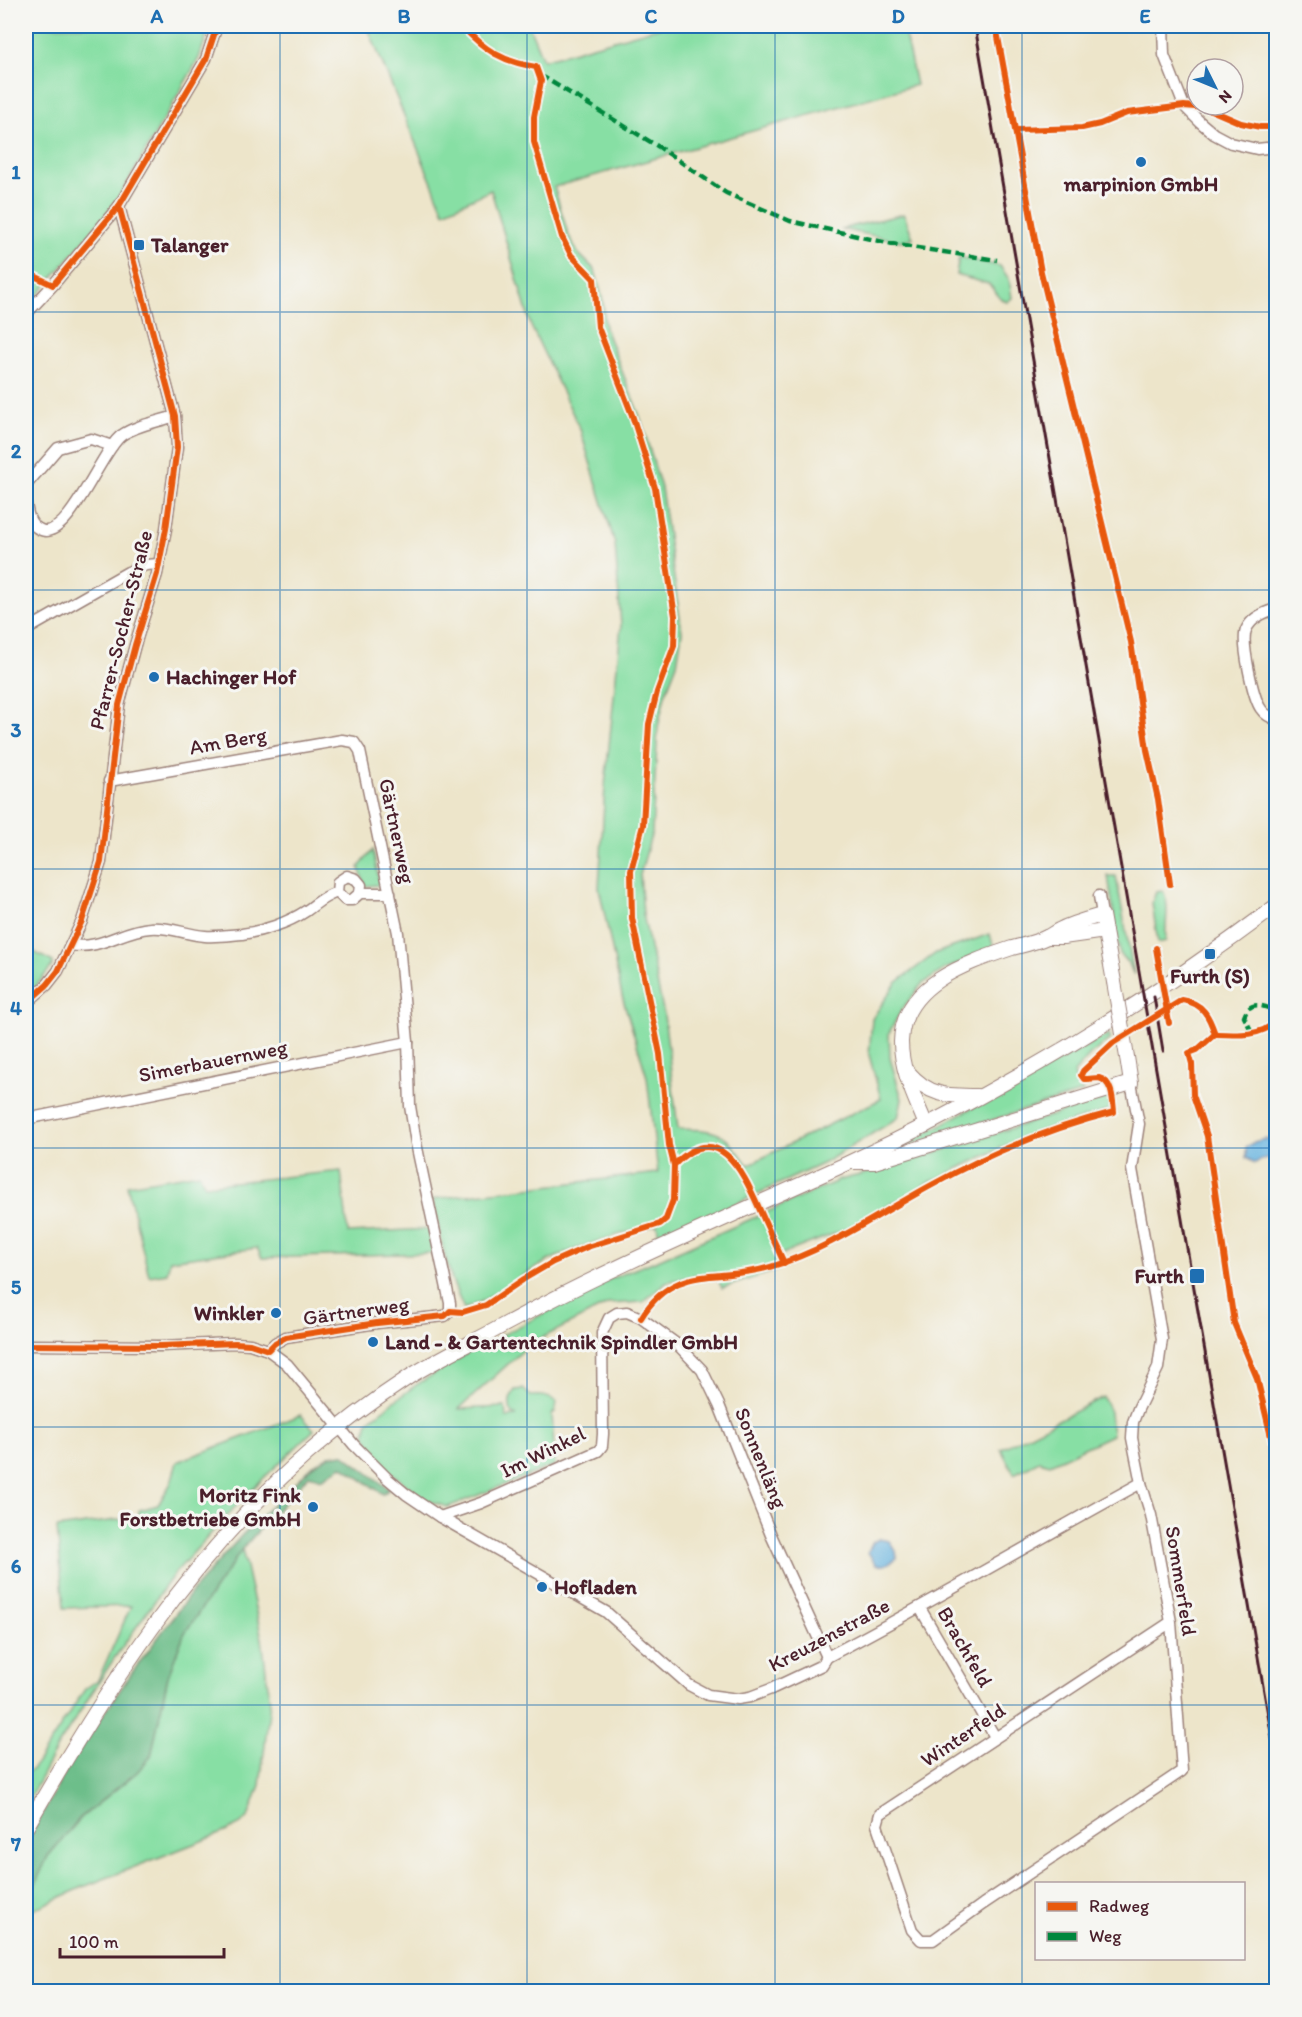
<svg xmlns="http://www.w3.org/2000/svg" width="1302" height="2017" font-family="Itim,sans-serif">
<rect width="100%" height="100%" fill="#f6f6f2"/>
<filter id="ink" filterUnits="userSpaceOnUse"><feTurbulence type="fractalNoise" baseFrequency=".0167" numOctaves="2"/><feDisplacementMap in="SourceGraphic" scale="12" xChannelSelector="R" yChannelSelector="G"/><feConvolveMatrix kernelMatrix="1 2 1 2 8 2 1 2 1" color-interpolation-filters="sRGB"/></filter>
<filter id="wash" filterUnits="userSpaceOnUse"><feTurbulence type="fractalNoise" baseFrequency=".008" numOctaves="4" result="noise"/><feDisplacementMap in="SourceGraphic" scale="24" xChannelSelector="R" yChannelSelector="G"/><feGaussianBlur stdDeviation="1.35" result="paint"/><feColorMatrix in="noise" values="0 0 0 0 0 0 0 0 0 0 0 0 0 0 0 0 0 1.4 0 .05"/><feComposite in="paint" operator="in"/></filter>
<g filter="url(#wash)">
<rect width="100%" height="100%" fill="#ede5ca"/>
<g fill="#87dfa4" stroke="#687f68" stroke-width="1.5">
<path d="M26 26H210L199 58 115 204 26 309Z"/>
<path d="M367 26H529L543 60 664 26H903L916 85 554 187 568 234 578 253 595 270 603 301 605 328 640 417 661 488 682 632 677 664 665 695 658 727 652 832 640 875 643 914 664 1015 678 1129C721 1130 723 1131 748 1165L881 1099 869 1055 872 1019 896 983 936 953 990 934 994 949 945 969 921 985 902 1009 889 1033 890 1058 902 1099 898 1118 824 1163 659 1239 657 1224C621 1234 585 1243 552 1259 521 1274 496 1297 464 1309 447 1274 440 1236 433 1199L658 1173 647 1077 622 996 599 888 605 786 621 626 615 544 580 429 531 326 491 190 444 212Z"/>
<path d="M904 214 913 238 900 241 841 229Z"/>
<path d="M959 257 1000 266 1009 279 1012 298 1007 302 1001 299 989 284 956 275Z"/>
<path d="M373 850 380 885 365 886 359 867Z"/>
<path d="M1108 876H1116L1134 975 1128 962 1120 955Z"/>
<path d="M1163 891C1171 906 1164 925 1166 941L1158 943 1152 903 1156 892Z"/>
<path d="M30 950 53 962 52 966 32 991H27L26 951Z"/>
<path d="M1109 1034 1110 1039 1090 1055 1074 1073 1077 1084 1083 1092 894 1150Z"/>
<path d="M1109 1097 1111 1110 1030 1134 930 1182 849 1228 777 1256 778 1270 722 1288 714 1272 666 1282 643 1302 608 1304 530 1344 459 1409 505 1407 506 1417 517 1416 512 1414C508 1404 509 1399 515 1390L523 1389 531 1396C542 1395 548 1396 557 1402L555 1412 552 1414 555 1465 448 1507 425 1500 384 1467 365 1435 368 1421 416 1385 468 1353 610 1279 660 1259 840 1180 888 1168Z"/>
<path d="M341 1171 348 1233 429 1229 434 1253 262 1258 257 1248 170 1260 167 1273 149 1276 127 1185 199 1173 205 1185Z"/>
<path d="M1103 1397 1110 1412 1112 1435 1050 1464 1039 1461 1014 1474 1001 1449Z"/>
<path d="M301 1415 314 1430 246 1495 174 1574 113 1660 56 1749 26 1805V1773L33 1769 85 1689 98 1680 131 1606 64 1608 57 1528 139 1517V1510L158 1505 171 1483 177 1462Z"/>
<path d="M242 1549 262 1639 270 1703 260 1785 249 1815 241 1824 227 1831 83 1887 26 1913V1904L48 1856 81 1818 137 1772 151 1756 168 1676 184 1634Z"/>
</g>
<path fill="#6dbe8a" stroke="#5c6e5a" stroke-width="1.5" d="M343 1454 389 1489 383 1494 342 1466 322 1479 309 1475 242 1549 184 1634 168 1676 151 1756 137 1772 80 1818 48 1856 26 1904V1843L70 1764 131 1674 194 1589 243 1534 312 1466 329 1456Z"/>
<g fill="#65b2df" stroke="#586885" stroke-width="1.5">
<path d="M1265 1139 1276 1142V1154L1255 1163 1246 1158V1148L1254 1142Z"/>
<path d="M879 1539 889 1541 896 1551 897 1558C889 1564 884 1567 875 1564L868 1552 873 1542Z"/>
</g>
</g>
<g filter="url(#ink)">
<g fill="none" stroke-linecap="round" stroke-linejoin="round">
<defs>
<g id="minor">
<path d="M1163 26 1164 55 1184 106 1200 122 1214 134 1231 143 1257 149 1276 147"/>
<path d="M26 314 53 285 119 206 206 59 217 26"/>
<path d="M26 485 58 448 91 439 112 446"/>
<path d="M26 504C28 515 29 525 41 530 69 541 102 448 122 435 136 425 158 422 175 416"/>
<path d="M1276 609C1265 612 1251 618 1246 630 1241 642 1253 698 1261 709 1264 714 1271 718 1276 719"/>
<path d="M26 630 128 572 146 565 159 564"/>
<path d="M109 781 342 740 354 742 360 751 398 933 408 1042 410 1106 416 1143 450 1303V1311L445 1316 377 1323 286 1337 275 1343 268 1350"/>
<path d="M360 893 361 885 356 879 347 876 338 882 337 892 345 900H352L360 893H390"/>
<path d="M1099 896 1102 915"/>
<path d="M71 945C101 950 122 930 150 928 169 926 187 935 205 936 216 937 230 935 242 934 263 931 288 923 306 911 319 902 321 898 337 892"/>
<path d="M26 1000H30L47 985 58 971 82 921 101 862 119 705 135 645 157 574 166 529 177 447 175 416 119 206"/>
<path d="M26 1056V1137"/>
<path d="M1131 1083 1139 1124 1132 1169 1162 1339 1158 1368 1138 1409 1133 1422 1132 1438 1141 1483 1151 1515 1171 1622 1182 1771 983 1904 933 1940H921L912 1930 877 1825 880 1814 1171 1622"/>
<path d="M26 1119 408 1042"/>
<path d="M26 1345 160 1346 235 1343 250 1344 268 1350 287 1364 354 1445 388 1479 406 1494 440 1517 606 1612 689 1685 708 1695 738 1699 750 1697 771 1689 822 1665 827 1657C933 1602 1036 1540 1141 1483"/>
<path d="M440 1517 481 1503 598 1451 602 1446 603 1434 602 1333 609 1318 617 1313 627 1312 641 1318 678 1345 702 1370 719 1405 771 1535 827 1657"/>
<path d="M920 1608 995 1737"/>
</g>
<g id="major">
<path d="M1047 937H1063L1105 931"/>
<path d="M908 1072C929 1096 946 1096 977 1096"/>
<path d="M926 1125C915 1098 901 1071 901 1042 902 984 967 963 1012 948 1024 945 1037 942 1047 937 1051 935 1055 932 1059 930 1072 923 1088 919 1102 915L1114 982"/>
<path d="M854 1162H874L1131 1083 1127 1057"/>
<path d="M26 1828C103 1693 189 1558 307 1454 339 1426 374 1400 409 1377 436 1360 465 1346 493 1331 607 1268 727 1218 846 1164 997 1094 1143 1006 1276 906"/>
</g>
</defs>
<use href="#minor" stroke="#9c827a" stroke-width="13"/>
<use href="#major" stroke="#9c827a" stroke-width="16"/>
<use href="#minor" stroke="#fff" stroke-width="10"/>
<use href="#major" stroke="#fff" stroke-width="14"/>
<g stroke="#4a1f2b" stroke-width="3">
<path d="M975 26 1276 1761"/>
<path d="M1154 997 1163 1051"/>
</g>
<defs>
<path id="major-bridge" d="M1114 982 1127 1057"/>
</defs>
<use href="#major-bridge" stroke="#9c827a" stroke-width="16" stroke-linecap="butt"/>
<use href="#major-bridge" stroke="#fff" stroke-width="14"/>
<g stroke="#00873e" stroke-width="4.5" stroke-dasharray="9 4.5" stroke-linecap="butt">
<path d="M540 75 659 147 726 193 790 221 897 245 997 260"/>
<path d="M1252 1032 1244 1017C1250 999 1263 1006 1276 1011"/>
</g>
<defs>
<g id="cycleway">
<path d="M996 26 1041 272 1131 642 1147 750 1158 799 1170 884"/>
<path d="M1016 130 1082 128 1100 124 1127 113 1184 106 1206 108 1241 123 1260 127H1276"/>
<path d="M26 272 53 285 119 206 206 59 217 26"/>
<path d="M1156 948 1169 1023"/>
<path d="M26 1000H30L47 985 58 971 82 921 101 862 119 705 135 645 157 574 166 529 177 447 175 416 119 206"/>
<path d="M1276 1021C1262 1037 1235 1035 1215 1034L1197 1050 1189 1053 1192 1064 1193 1095 1207 1136 1234 1323 1257 1378 1276 1458"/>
<path d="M26 1056V1137"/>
<path d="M674 1165C718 1119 742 1170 759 1208 767 1227 776 1245 784 1263"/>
<path d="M641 1318C675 1262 718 1283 770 1267 828 1250 880 1213 932 1185 990 1153 1050 1128 1114 1112 1113 1102 1113 1081 1099 1078 1095 1078 1089 1079 1084 1079L1081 1075 1083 1071 1113 1043 1182 1000C1203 1003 1209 1016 1215 1034"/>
<path d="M26 1345 160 1346 235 1343 250 1344 268 1350 275 1343 286 1337 377 1323 445 1316 450 1311 463 1312 486 1305 524 1279 553 1262 587 1247 660 1224 666 1219 673 1200 674 1165 669 1145 660 1054 632 918 631 871 643 825 649 724 657 692 674 646 675 616 655 488 632 415 598 327 594 279 571 255 562 237 534 142V117L541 81 536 67C503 62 484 50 462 26"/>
</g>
</defs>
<use href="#cycleway" stroke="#f6f6f2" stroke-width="10"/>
<use href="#cycleway" stroke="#e8590c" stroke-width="6"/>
</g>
</g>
<path fill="none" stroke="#1f6fb2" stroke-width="1.5" stroke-opacity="0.55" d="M280 26V1992M527 26V1992M775 26V1992M1022 26V1992M26 312H1276M26 590H1276M26 869H1276M26 1148H1276M26 1427H1276M26 1705H1276"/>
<g fill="#1f6fb2" stroke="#f6f6f2" stroke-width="2">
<circle cx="1141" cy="162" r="6"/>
<rect x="133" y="239" width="12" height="12" rx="3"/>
<circle cx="154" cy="677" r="6"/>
<rect x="1204" y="948" width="12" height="12" rx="3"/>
<rect x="1189" y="1268" width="16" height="16" rx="3"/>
<circle cx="276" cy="1313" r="6"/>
<circle cx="373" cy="1342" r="6"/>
<circle cx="313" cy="1507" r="6"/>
<circle cx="542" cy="1587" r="6"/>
</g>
<g text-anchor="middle" stroke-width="6" stroke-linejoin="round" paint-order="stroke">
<g font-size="21" font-weight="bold" fill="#4a1f2b" stroke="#f6f6f2" text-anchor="start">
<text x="1141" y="191" text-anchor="middle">marpinion GmbH</text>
<text x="151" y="252">Talanger</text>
<text x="166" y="684">Hachinger Hof</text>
<text x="1210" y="983" text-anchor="middle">Furth (S)</text>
<text x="1184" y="1283" text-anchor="end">Furth</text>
<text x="264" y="1320" text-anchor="end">Winkler</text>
<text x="385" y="1349">Land - &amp; Gartentechnik Spindler GmbH</text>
<text x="301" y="1502" text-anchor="end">Moritz Fink<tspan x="301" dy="24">Forstbetriebe GmbH</tspan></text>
<text x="554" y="1594">Hofladen</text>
</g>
<g font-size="21" fill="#4a1f2b" stroke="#f6f6f2">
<text transform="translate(121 630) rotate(-76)" y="7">Pfarrer-Socher-Straße</text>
<text transform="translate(228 741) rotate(-10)" y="7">Am Berg</text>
<text transform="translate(397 831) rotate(78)" y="7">Gärtnerweg</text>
<text transform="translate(213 1061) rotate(-11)" y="7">Simerbauernweg</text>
<text transform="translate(356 1311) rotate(-8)" y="7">Gärtnerweg</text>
<text transform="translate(543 1452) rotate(-26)" y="7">Im Winkel</text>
<text transform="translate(761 1458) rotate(68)" y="7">Sonnenläng</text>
<text transform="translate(1181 1581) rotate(81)" y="7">Sommerfeld</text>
<text transform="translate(829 1635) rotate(-28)" y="7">Kreuzenstraße</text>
<text transform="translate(965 1647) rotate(60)" y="7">Brachfeld</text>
<text transform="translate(963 1735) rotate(-34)" y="7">Winterfeld</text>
</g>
</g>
<rect width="1302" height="2017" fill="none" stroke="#f6f6f2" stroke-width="66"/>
<rect x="1035" y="1882" width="210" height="78" fill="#f6f6f2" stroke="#b1a0a2" stroke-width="1.5"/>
<rect x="1047" y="1902" width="30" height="9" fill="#e8590c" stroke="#b1a0a2" stroke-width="1.5"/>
<text x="1089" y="1912" font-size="18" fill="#4a1f2b">Radweg</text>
<rect x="1047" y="1932" width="30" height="9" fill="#00873e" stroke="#b1a0a2" stroke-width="1.5"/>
<text x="1089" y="1942" font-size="18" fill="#4a1f2b">Weg</text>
<g transform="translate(1215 87) rotate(133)"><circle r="28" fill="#f6f6f2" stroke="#b1a0a2" stroke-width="1.5"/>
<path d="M0-4.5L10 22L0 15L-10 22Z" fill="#1f6fb2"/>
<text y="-9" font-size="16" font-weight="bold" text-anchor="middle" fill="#4a1f2b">N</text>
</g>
<path d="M60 1948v9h164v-9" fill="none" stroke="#4a1f2b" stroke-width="3"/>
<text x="69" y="1948" font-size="18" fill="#4a1f2b" stroke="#f6f6f2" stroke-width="4.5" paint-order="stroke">100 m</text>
<rect x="33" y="33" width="1236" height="1951" fill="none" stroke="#1f6fb2" stroke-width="2"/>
<g font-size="20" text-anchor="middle" font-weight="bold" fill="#1f6fb2">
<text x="157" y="23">A</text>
<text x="404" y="23">B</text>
<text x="651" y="23">C</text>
<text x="898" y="23">D</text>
<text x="1145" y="23">E</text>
<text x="16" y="179">1</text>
<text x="16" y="458">2</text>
<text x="16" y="737">3</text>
<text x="16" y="1015">4</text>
<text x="16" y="1294">5</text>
<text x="16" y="1573">6</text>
<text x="16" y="1851">7</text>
</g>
</svg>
